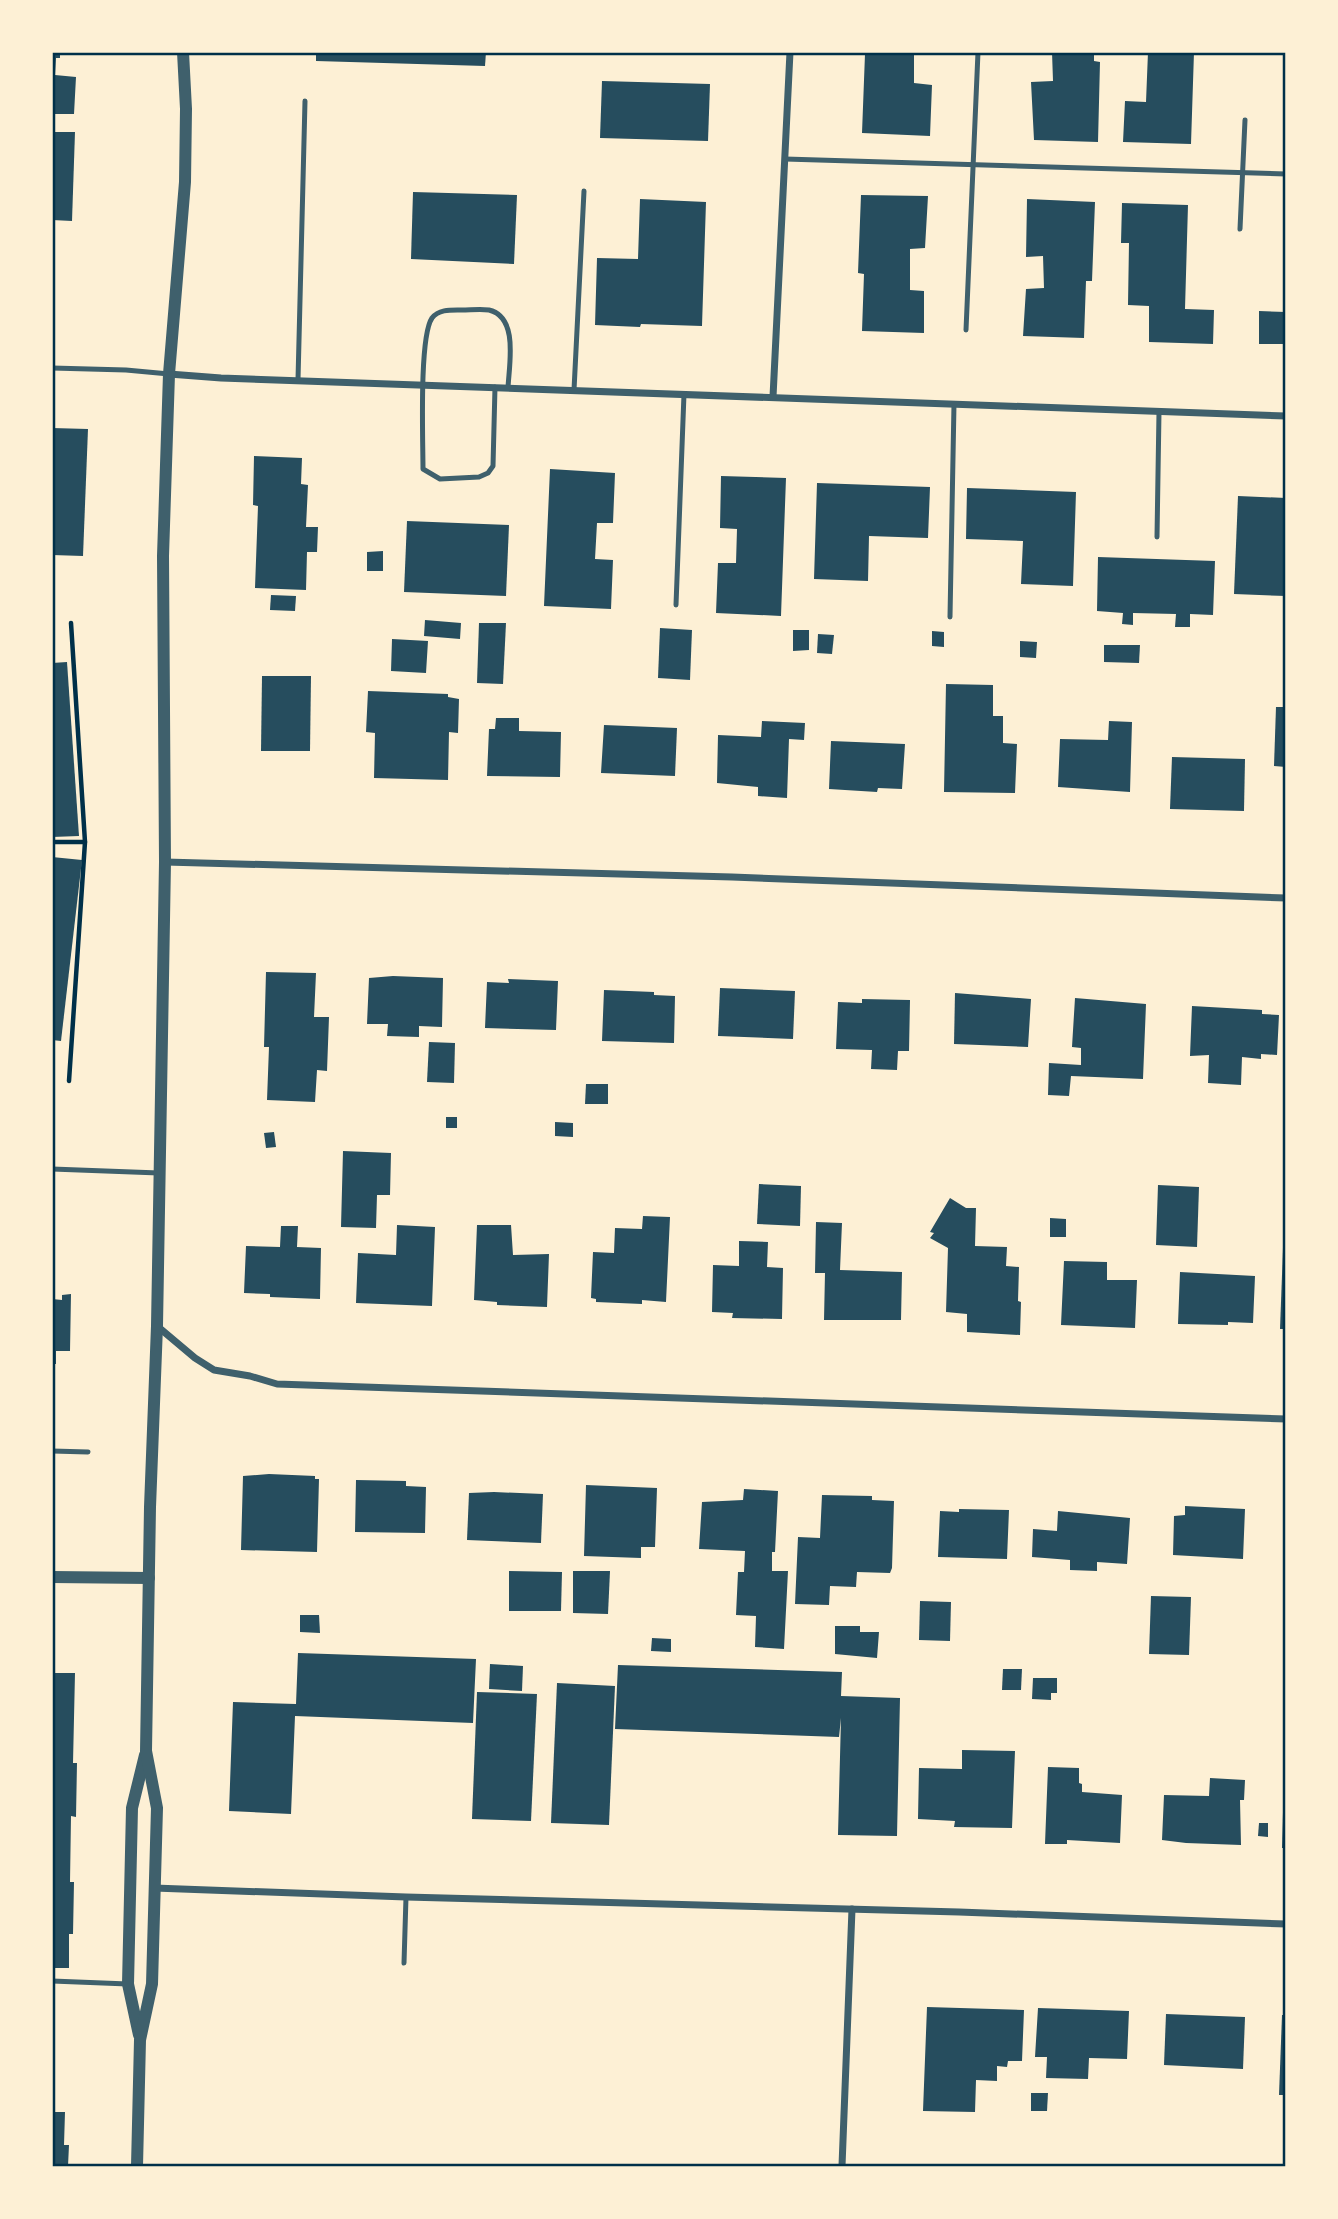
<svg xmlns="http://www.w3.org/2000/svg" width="1338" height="2219" font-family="Lato,sans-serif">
<rect width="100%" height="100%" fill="#fdf0d5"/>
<g fill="#264d5e">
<path d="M52 52H60V58H56L55 75 76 77 74 114H52Z"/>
<path d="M316 52H486L485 66 316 61Z"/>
<path d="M871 52H914V83L932 85 930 136 862 133 865 54Z"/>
<path d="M1052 52H1094V61L1100 62 1098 142 1034 140 1031 82 1053 81Z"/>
<path d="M1148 52H1194L1191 144 1123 142 1125 101 1146 102Z"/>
<path d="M602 81 710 84 708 141 600 138Z"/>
<path d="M52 132H75L72 221 52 220Z"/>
<path d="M413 192 517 195 514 264 411 259Z"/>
<path d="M861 195 928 196 925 248 910 249V290L924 291V333L862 331 864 274 858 273Z"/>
<path d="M640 199 706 202 702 326 641 324 640 327 595 325 597 258 638 259Z"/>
<path d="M1027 199 1095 202 1092 281H1086L1084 338 1023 336 1026 289 1044 288 1043 256 1026 257Z"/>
<path d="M1122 203 1188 205 1185 309 1214 310 1213 344 1149 342V306L1128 305 1129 243H1121Z"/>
<path d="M1259 311 1286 312V344H1259Z"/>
<path d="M52 428 88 429 83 556 52 555Z"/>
<path d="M254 456 302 458 301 484 308 485 306 527H318L317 552H307L306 590 255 588 258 506 253 505Z"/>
<path d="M550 469 615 473 613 523H597L595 559 613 560 611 609 544 606Z"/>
<path d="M721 476 786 478 781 616 716 613 718 563H736L737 529 720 528Z"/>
<path d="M817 483 930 487 928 538 869 536 868 581 814 579Z"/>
<path d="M967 488 1076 492 1073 586 1021 584 1023 541 966 539Z"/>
<path d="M1238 496 1286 498V596L1234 594Z"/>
<path d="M407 521 509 525 506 596 404 592Z"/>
<path d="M383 551V571H367V552Z"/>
<path d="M1098 557 1215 561 1213 615 1190 614V627H1175L1176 614 1133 613V625L1122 624 1123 613 1097 611Z"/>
<path d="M271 595 296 596 295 611 270 610Z"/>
<path d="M425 620 461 623 460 639 424 636Z"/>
<path d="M479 623H506L503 684 477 683Z"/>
<path d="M660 628 692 630 690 680 658 678Z"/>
<path d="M793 630H809V650L793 651Z"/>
<path d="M932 631 944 632V647L932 646Z"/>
<path d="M818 634 834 635 832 654 817 653Z"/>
<path d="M392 639 428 641 426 673 391 671Z"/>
<path d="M1020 641 1037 642 1036 658 1020 657Z"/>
<path d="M1104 645H1140L1139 663 1104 662Z"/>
<path d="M67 662 79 836 52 837V663Z"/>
<path d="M262 676H311L310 751H261Z"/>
<path d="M946 684 993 685V716H1003V743L1017 744 1015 793 944 792Z"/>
<path d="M368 691 448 694V697L459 699 458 733 449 732 448 780 374 778 375 733 366 732Z"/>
<path d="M1276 707H1286V767L1274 766Z"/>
<path d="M496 718H519V731L561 732 560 777 487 776 489 729H495Z"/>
<path d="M762 721 805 723 804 740 789 739 787 798 758 796V787L717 783 718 735 761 737Z"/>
<path d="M1109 721 1132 722 1130 792 1058 787 1060 739 1108 740Z"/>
<path d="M604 725 677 728 675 776 601 773Z"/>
<path d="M831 741 905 744 902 789 878 788 877 792 829 789Z"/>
<path d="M1172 757 1245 759 1244 811 1170 809Z"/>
<path d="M52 857 82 860 61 1041 52 1040Z"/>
<path d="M266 972 316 973 314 1017H329L327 1071 317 1070 315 1102 267 1100 269 1047H264Z"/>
<path d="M393 976 443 978 442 1027 419 1026V1037L387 1036 388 1024H367L369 978Z"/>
<path d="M508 979 558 981 556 1030 485 1028 487 982 509 983Z"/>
<path d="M720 988 795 991 793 1039 718 1036Z"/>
<path d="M604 990 654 992V995L675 996 674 1043 602 1041Z"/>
<path d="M955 993 1031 999 1028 1047 954 1044Z"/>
<path d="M1075 998 1146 1004 1143 1079 1071 1076 1069 1096 1048 1095 1049 1063 1081 1065V1048L1072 1047Z"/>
<path d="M862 999 910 1000 909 1051H898L897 1070 871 1069 872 1050 836 1049 838 1002 862 1003Z"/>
<path d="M1192 1006 1262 1010V1014L1279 1015 1277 1055 1261 1054V1059L1242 1057 1241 1085 1208 1083 1209 1055 1190 1056Z"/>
<path d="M429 1042 455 1043 454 1083 427 1082Z"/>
<path d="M586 1084H608V1104H585Z"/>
<rect x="446" y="1117" width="11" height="11"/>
<path d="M555 1122 573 1123V1137L555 1136Z"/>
<path d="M274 1132 276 1147 266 1148 264 1133Z"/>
<path d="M343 1151 391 1153 390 1195H377L376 1228 341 1227Z"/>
<path d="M759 1184 801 1186 800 1226 757 1224Z"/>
<path d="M1158 1185 1199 1187 1197 1247 1156 1245Z"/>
<path d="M950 1198 966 1208H976L975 1246 1007 1247 1006 1266 1019 1267 1018 1301 1021 1302 1020 1335 967 1332V1314L946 1312 948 1248 930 1238 934 1233 930 1232Z"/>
<path d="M643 1216 670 1217 666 1302 642 1300V1304L596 1302V1299L591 1298 593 1252 614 1253 615 1228 642 1229Z"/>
<path d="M1050 1218 1066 1219V1237H1050Z"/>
<path d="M816 1222 842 1223 840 1270 902 1272 901 1320H824L825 1273H815Z"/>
<path d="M397 1225 435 1227 432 1306 356 1303 358 1253 396 1255Z"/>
<path d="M477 1225H511L513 1255 549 1254 547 1307 497 1305V1302L474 1300Z"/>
<path d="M281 1226H298L297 1247 321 1248 320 1299 270 1297V1294L244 1293 246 1246 280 1247Z"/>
<path d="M739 1241 768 1242 767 1267 783 1268 782 1319 732 1318 733 1313 712 1312 713 1265 739 1266Z"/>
<path d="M1283 1248H1286V1329H1280Z"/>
<path d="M1064 1261 1107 1262V1280H1137L1135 1328 1061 1325Z"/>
<path d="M1180 1272 1255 1276 1253 1323 1228 1322V1325L1178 1324Z"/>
<path d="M71 1294 70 1351H56V1364H52V1299L62 1300V1295Z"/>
<path d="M269 1474 315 1476V1479H319L317 1552 241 1550 243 1476Z"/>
<path d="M356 1480 406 1481V1486L426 1487 425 1533 355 1532Z"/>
<path d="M586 1485 657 1488 655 1547H641V1558L584 1556Z"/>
<path d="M744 1489 778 1491 775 1552H772V1571H788L784 1649 755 1647 756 1616 736 1615 738 1572H744L745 1551 699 1549 702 1502 743 1500Z"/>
<path d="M494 1492 543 1494 541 1543 467 1540 469 1493Z"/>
<path d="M822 1495 872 1496V1500L894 1501 892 1568 890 1573 857 1572 856 1587 830 1586 829 1605 795 1604 798 1537 820 1538Z"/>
<path d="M1185 1506 1245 1509 1243 1559 1173 1555 1174 1516 1185 1515Z"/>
<path d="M959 1509 1009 1510 1007 1559 938 1557 940 1511 959 1512Z"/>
<path d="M1058 1511 1130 1518 1127 1564 1097 1562V1571L1070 1570V1560L1032 1557 1033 1529 1057 1531Z"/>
<path d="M509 1571 562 1572 561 1611H509Z"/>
<path d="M573 1571H610L608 1614 573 1613Z"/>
<path d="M1151 1596 1191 1597 1189 1655 1149 1654Z"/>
<path d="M920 1601 951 1602 950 1641 919 1640Z"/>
<path d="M300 1615H319L320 1633 300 1632Z"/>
<path d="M835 1626H860V1632H879L877 1658 835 1654Z"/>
<path d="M652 1638 671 1639V1652L651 1651Z"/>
<path d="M298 1653 476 1659 473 1723 295 1716 291 1814 229 1811 233 1702 296 1704Z"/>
<path d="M490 1664 523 1666 522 1691 489 1689Z"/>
<path d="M618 1665 842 1672 841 1696 900 1698 897 1836 838 1835 841 1718 839 1737 615 1729Z"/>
<path d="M1003 1669H1022L1021 1690H1002Z"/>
<path d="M52 1673H75L73 1763H77L76 1817 71 1816 70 1882H74L73 1934H69V1968H52Z"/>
<path d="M1033 1678H1057V1693H1051V1700L1032 1699Z"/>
<path d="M557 1683 615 1686 609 1825 551 1823Z"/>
<path d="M477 1692 537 1694 531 1821 472 1819Z"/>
<path d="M962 1750 1015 1751 1012 1828 954 1827 955 1821 918 1819 919 1768 962 1769Z"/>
<path d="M1048 1767 1079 1768V1783L1082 1784V1792L1122 1795 1120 1843 1067 1840V1844H1045Z"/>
<path d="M1210 1778 1245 1780 1244 1800H1240L1241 1845 1186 1843 1162 1840 1164 1795 1209 1796Z"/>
<path d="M1283 1812H1286V1848H1282Z"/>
<path d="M1259 1823H1268V1837L1258 1836Z"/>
<path d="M927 2007 1024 2010 1022 2061H1008L1007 2067 997 2066V2081L976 2080 975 2112 923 2111Z"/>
<path d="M1038 2008 1129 2011 1127 2059 1089 2058 1088 2079 1046 2078 1047 2057H1035Z"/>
<path d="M1166 2014 1245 2017 1243 2069 1164 2065Z"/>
<path d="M1282 2015H1286V2095H1279Z"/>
<path d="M1031 2093H1048L1047 2111H1031Z"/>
<path d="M52 2112H65L64 2145H69L68 2166H52Z"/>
</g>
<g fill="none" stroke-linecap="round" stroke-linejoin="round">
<g stroke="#003049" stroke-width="4.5">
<path d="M52 842H85"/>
<path d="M69 1081 85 842 71 623"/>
</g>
<g stroke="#3f606c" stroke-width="5">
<path d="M785 159 1286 174"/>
<path d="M1240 229 1245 120"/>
<path d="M966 330 978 52"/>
<path d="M52 368 126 370 169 374"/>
<path d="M298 380 305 101"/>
<path d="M495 387 493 466 488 473 479 477 440 479 423 469C423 441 419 337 432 318 439 309 451 310 462 310 470 310 481 309 489 310 519 317 509 365 508 388"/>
<path d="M574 390 584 191"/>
<path d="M1157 537 1159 412"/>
<path d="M676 605 684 394"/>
<path d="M950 617 954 404"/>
<path d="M52 1169 159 1173"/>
<path d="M52 1451 88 1452"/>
<path d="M404 1963 406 1897"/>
<path d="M52 1981 128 1984"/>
</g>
<g stroke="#3f606c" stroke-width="7">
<path d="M169 374 221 378 1286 416"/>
<path d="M773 397 790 52"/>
<path d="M165 862 732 877 1286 898"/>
<path d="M157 1326 195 1358 214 1370 250 1376 277 1384 1286 1419"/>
<path d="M154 1888 406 1897 959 1912 1286 1924"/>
<path d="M842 2166 852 1909"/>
</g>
<g stroke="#3f606c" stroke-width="12">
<path d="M52 1577 149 1578"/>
<path d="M139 2035 128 1984 132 1808 145 1755"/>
<path d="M137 2166 140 2040 152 1984 157 1808 146 1751 150 1507 157 1326 165 862 163 556 169 374 185 182 186 109 183 52"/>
</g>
</g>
<rect width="1338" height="2219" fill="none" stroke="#fdf0d5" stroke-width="108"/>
<rect x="54" y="54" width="1230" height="2111" fill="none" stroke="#003049" stroke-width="2.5"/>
</svg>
